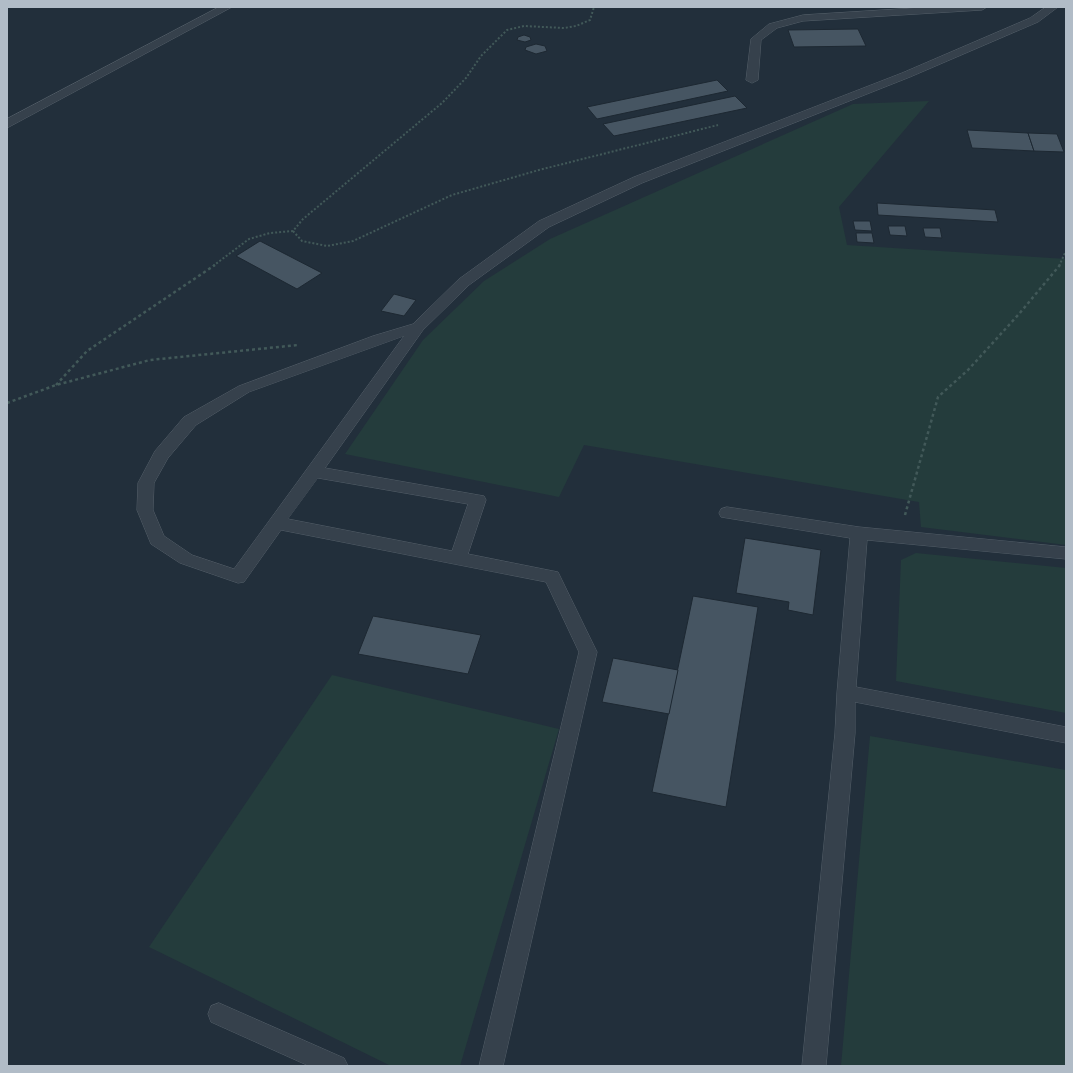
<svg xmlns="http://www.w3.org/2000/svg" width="1073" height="1073" font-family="Barlow,sans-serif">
<rect width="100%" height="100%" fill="#222f3b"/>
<g fill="#243c3c">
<path d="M929 101 839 207 847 245 1066 259V545L921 527 919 502 584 445 559 497 345 454 423 340 484 281 550 239 853 104Z"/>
<path d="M916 553 1066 568V713L896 681 901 560Z"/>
<path d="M332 675 559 729 460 1066H391L149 947Z"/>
<path d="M870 736 1066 770V1066H841Z"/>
</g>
<g fill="#465562" stroke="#1d2832">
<path d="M858 29 866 46 794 47 788 30Z"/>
<path d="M524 35 530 37 531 40 525 42 517 40 518 37Z"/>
<path d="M536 44 545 46 547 51 536 54 525 50 526 47Z"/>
<path d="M717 80 728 91 597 119 587 107Z"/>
<path d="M735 96 747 108 614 136 603 124Z"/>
<path d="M967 130 1028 133 1034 151 972 148Z"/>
<path d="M1028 133 1057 134 1064 152 1034 151Z"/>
<path d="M877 203 995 210 998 222 878 215Z"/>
<path d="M853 221H870L872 231 855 230Z"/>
<path d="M888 226H905L907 236 890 235Z"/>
<path d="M923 228H940L942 238 925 237Z"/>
<path d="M856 233H872L874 243 857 242Z"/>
<path d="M260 241 322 273 297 289 236 256Z"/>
<path d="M394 294 416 300 404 316 381 311Z"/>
<path d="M745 538 821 550 813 615 788 610 789 602 736 593Z"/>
<path d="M693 596 758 607 726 807 652 792Z"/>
<path d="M373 616 481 635 468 674 358 654Z"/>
<path d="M613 658 678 670 669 714 602 702Z"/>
</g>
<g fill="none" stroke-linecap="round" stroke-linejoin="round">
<defs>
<g id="service">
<path d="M219 7H232L7 128V119Z"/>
<path d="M931 7H987L982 10 803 21 777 28 761 40 758 80 752 83 746 80 751 39 769 24 803 15Z"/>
<path d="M1046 7H1058L1038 22 910 77 642 183 549 227 469 285 423 330 325 468 484 496 486 500 468 554 558 572 597 652 503 1066H479L579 652 546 582 281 530 244 582 238 583 180 563 151 544 137 510 138 483 155 451 184 417 239 386 373 336 413 324 459 279 539 221 634 177 902 73 1030 18ZM404 336 234 569 192 555 164 536 153 510 154 483 168 458 196 425 249 392ZM318 478 468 504 452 551 288 519Z"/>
<path d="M727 507 859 527 1066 547V559L867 540 856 687 1066 727V743L855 702V733L826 1066H802L835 733 837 693 850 538 721 517 719 513 721 509Z"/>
<path d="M219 1003 344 1058 348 1066H309L211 1022 208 1014 211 1006Z"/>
</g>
</defs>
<use href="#service" stroke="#545f69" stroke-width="1"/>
<g stroke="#425959" stroke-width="2" stroke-dasharray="2 2" stroke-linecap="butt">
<path d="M293 231 302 241 327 246 353 241 452 195 539 170 718 125"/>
<path d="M213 266 249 239 270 233 293 231 303 219 442 103 466 78 481 56 507 30 524 26 564 28 576 26 590 20 594 7"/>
<path d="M1059 266 1065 253"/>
</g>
<g stroke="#425959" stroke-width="2.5" stroke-dasharray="3 3" stroke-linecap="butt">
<path d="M56 385 87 351 215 265"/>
<path d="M7 403 56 385 150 360 298 345"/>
<path d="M905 515 938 397 968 370 1019 314 1060 265"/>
</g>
<use href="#service" fill="#36414c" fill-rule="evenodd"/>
</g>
<rect width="1073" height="1073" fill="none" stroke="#b1bcc7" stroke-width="16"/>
</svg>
